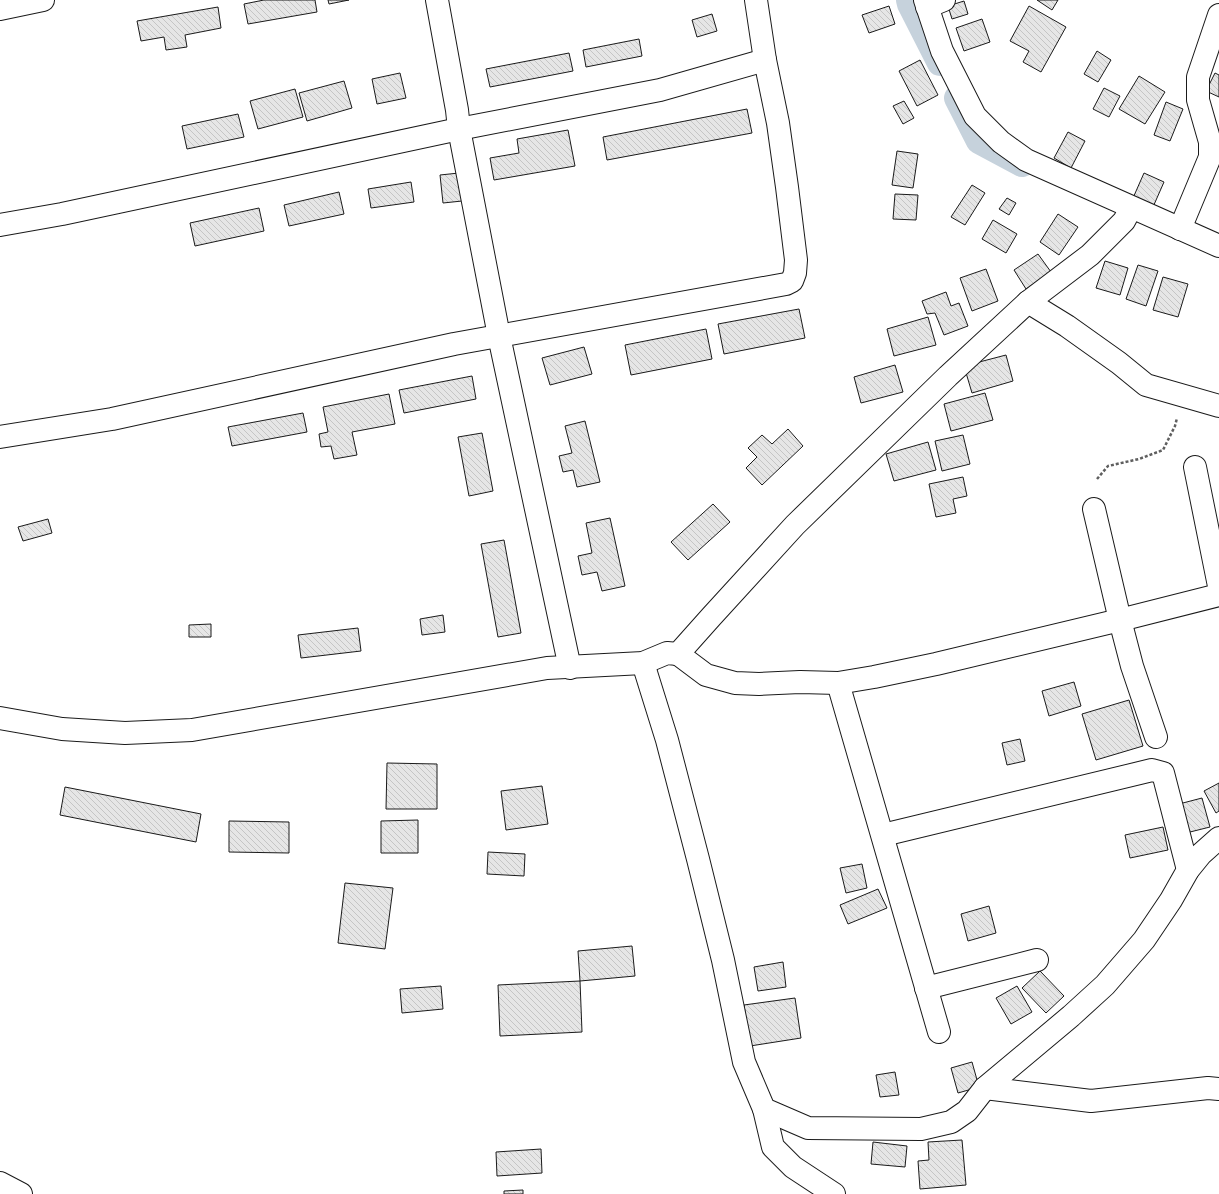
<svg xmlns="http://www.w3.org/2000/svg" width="1219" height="1194" font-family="Commissioner,sans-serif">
<defs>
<pattern id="building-back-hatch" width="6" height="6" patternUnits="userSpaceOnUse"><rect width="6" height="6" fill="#e6e6e6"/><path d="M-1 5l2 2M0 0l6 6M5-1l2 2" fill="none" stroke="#c5c5c5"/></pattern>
</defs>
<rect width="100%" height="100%" fill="#fff"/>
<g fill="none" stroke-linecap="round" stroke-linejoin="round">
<g stroke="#c6d2dc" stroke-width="26">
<path d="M909 0 910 4 940 63"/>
<path d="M957 98 979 141 1022 164"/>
</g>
</g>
<g fill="url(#building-back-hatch)" stroke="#1a1a1a">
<path d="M264 0H315L317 12 248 24 244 4Z"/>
<path d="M328 0H349L329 4Z"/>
<path d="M1037 0H1058L1052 10Z"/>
<path d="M964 1 968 14 952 19 948 6Z"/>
<path d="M889 6 895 24 869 33 862 15Z"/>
<path d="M1029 6 1066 27 1041 72 1023 62 1029 51 1010 41Z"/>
<path d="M218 7 221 28 185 35 187 47 166 50 164 37 141 41 137 21Z"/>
<path d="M712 14 717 31 697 37 692 20Z"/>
<path d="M982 19 990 42 964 51 956 28Z"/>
<path d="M639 39 642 56 586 67 583 50Z"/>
<path d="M1097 51 1111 60 1098 82 1084 74Z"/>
<path d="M569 53 573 71 490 87 486 69Z"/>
<path d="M920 60 938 95 917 106 899 71Z"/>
<path d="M400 73 406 98 377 104 372 79Z"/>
<path d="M1215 73 1219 75V97L1206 91Z"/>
<path d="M1139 76 1165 92 1145 124 1119 109Z"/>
<path d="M344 81 352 108 307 121 299 93Z"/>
<path d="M1104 88 1120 96 1109 117 1093 109Z"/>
<path d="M295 89 303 117 258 129 250 101Z"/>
<path d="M904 101 914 118 903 124 893 106Z"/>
<path d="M1166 102 1183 109 1170 141 1154 135Z"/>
<path d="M747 109 752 133 607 160 603 137Z"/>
<path d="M238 114 244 137 187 149 182 126Z"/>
<path d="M568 130 575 166 494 180 490 158 519 153 517 139Z"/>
<path d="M1068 132 1085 141 1071 168 1054 158Z"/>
<path d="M897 151 918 154 913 188 892 185Z"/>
<path d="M459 173 462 201 443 203 440 175Z"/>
<path d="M1144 173 1164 182 1153 207 1133 198Z"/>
<path d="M411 182 414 202 371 208 368 189Z"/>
<path d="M972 185 985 193 965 225 951 217Z"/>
<path d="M339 192 344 214 289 226 284 205Z"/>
<path d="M895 194 918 195 916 220 893 219Z"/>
<path d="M1007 198 1016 203 1009 215 999 209Z"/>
<path d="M259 208 264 231 195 246 190 223Z"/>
<path d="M1058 214 1078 227 1059 255 1040 242Z"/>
<path d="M993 220 1017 234 1006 253 982 239Z"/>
<path d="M1038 254 1051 272 1026 289 1014 270Z"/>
<path d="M1105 261 1128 268 1120 295 1096 288Z"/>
<path d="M1138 265 1158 271 1146 306 1126 299Z"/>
<path d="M986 269 998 301 972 311 960 278Z"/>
<path d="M1163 277 1188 284 1178 317 1153 310Z"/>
<path d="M946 292 951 306 959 303 968 326 944 335 935 313 927 314 922 301Z"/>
<path d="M799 309 805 338 724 354 718 324Z"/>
<path d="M928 317 936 345 894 356 887 329Z"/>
<path d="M706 329 712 359 631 375 625 345Z"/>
<path d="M584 347 592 374 550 385 542 358Z"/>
<path d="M1006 355 1013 381 972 393 964 366Z"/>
<path d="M895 365 903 392 861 403 854 377Z"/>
<path d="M472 376 476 399 404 413 399 390Z"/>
<path d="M985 393 993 420 951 431 944 404Z"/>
<path d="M389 394 395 424 352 432 357 455 334 459 331 446 321 447 319 434 328 432 323 407Z"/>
<path d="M303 413 307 432 232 446 228 427Z"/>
<path d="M585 421 600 482 577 487 573 470 563 472 559 456 572 453 565 426Z"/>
<path d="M788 429 803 446 762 485 746 468 757 457 748 448 762 435 772 444Z"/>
<path d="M482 433 493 491 469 496 458 437Z"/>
<path d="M963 435 970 464 942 471 935 441Z"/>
<path d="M928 442 936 470 894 481 886 454Z"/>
<path d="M963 477 967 496 953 499 956 513 936 517 929 484Z"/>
<path d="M713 504 730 522 688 560 671 542Z"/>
<path d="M610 518 625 586 602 591 597 572 582 575 578 556 592 553 586 523Z"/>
<path d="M48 519 52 533 23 541 18 527Z"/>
<path d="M504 540 521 633 498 637 481 544Z"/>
<path d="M443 615 445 632 422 635 420 619Z"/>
<path d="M211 624V637H189V625Z"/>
<path d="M358 628 361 651 301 658 298 635Z"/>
<path d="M1074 682 1081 706 1049 716 1042 691Z"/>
<path d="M1129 700 1143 746 1096 760 1082 714Z"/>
<path d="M1020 739 1025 761 1007 765 1002 743Z"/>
<path d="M387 763 437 764V809H386Z"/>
<path d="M1219 783V811L1216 813 1204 791Z"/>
<path d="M542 786 548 824 506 830 501 791Z"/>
<path d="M65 787 201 814 196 842 60 815Z"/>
<path d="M1202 798 1210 827 1186 833 1179 804Z"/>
<path d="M418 820V853H381V821Z"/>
<path d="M229 821 289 822V853L229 852Z"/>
<path d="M1163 827 1168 850 1130 858 1125 835Z"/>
<path d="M488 852 525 854 524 876 487 874Z"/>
<path d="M862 864 867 888 846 893 840 868Z"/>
<path d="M345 883 393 888 385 949 338 943Z"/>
<path d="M878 889 887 908 848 924 840 905Z"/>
<path d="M989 906 996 933 968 941 961 914Z"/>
<path d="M632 946 635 976 580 981 578 951Z"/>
<path d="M783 962 786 987 758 991 754 967Z"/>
<path d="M1040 971 1064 996 1046 1013 1022 988Z"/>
<path d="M580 981 582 1032 500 1036 498 985Z"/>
<path d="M441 986 443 1009 402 1013 400 989Z"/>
<path d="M1017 986 1032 1012 1011 1024 996 998Z"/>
<path d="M795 998 801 1038 750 1046 744 1005Z"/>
<path d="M972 1062 979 1087 958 1093 951 1068Z"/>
<path d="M895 1072 899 1095 880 1097 876 1075Z"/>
<path d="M962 1140 966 1185 920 1189 918 1161 929 1160 928 1142Z"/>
<path d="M873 1142 907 1146 905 1167 871 1164Z"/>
<path d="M541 1149 542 1173 497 1176 496 1152Z"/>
<path d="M523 1190V1194H504V1191Z"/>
</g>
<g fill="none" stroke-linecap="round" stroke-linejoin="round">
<defs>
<g id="minor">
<path d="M437 0 457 110 459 129 499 336 570 668"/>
<path d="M925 0 942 51 975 116 1001 142 1026 160 1219 246"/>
<path d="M927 7 944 0"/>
<path d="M0 9 43 0"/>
<path d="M0 225 62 214 459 129 660 90 765 60"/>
<path d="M1180 229 1210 157V142L1198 100V77L1219 15"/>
<path d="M1028 302 1067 326 1119 363 1146 385 1219 406"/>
<path d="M0 437 112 419 454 344 786 284 792 281 795 273 796 260 787 187 778 123 765 60 756 0"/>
<path d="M1195 467 1219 586"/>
<path d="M1094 509 1120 620 1132 666 1156 737"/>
<path d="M678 654 706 675 735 683 759 684 800 682 838 683 874 677 936 664 1120 620 1219 595"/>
<path d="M643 663 667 740 698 859 723 960 744 1062 764 1109 808 1128 921 1129 951 1122 967 1111 985 1088 1071 1016 1105 985 1144 940 1171 900 1188 870 1201 854 1219 838"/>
<path d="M838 683 939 1032"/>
<path d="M0 718 62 729 125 733 192 730 547 668 643 663 667 653 678 654 711 617 795 525 948 376 1028 302 1090 255 1124 221 1131 208"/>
<path d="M883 835 1152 770 1163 773 1188 870"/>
<path d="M926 988 1037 960"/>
<path d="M985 1088 1091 1101 1208 1088 1219 1089"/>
<path d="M764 1109 773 1147 793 1167 834 1194"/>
<path d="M0 1183 21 1194"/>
</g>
</defs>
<use href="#minor" stroke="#1a1a1a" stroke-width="24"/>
<path stroke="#5f5f5f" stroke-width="2.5" stroke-dasharray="3 2" stroke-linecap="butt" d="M1097 479 1108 466 1139 459 1163 450 1175 426 1177 418"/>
<use href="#minor" stroke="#fff" stroke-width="22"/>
</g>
</svg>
